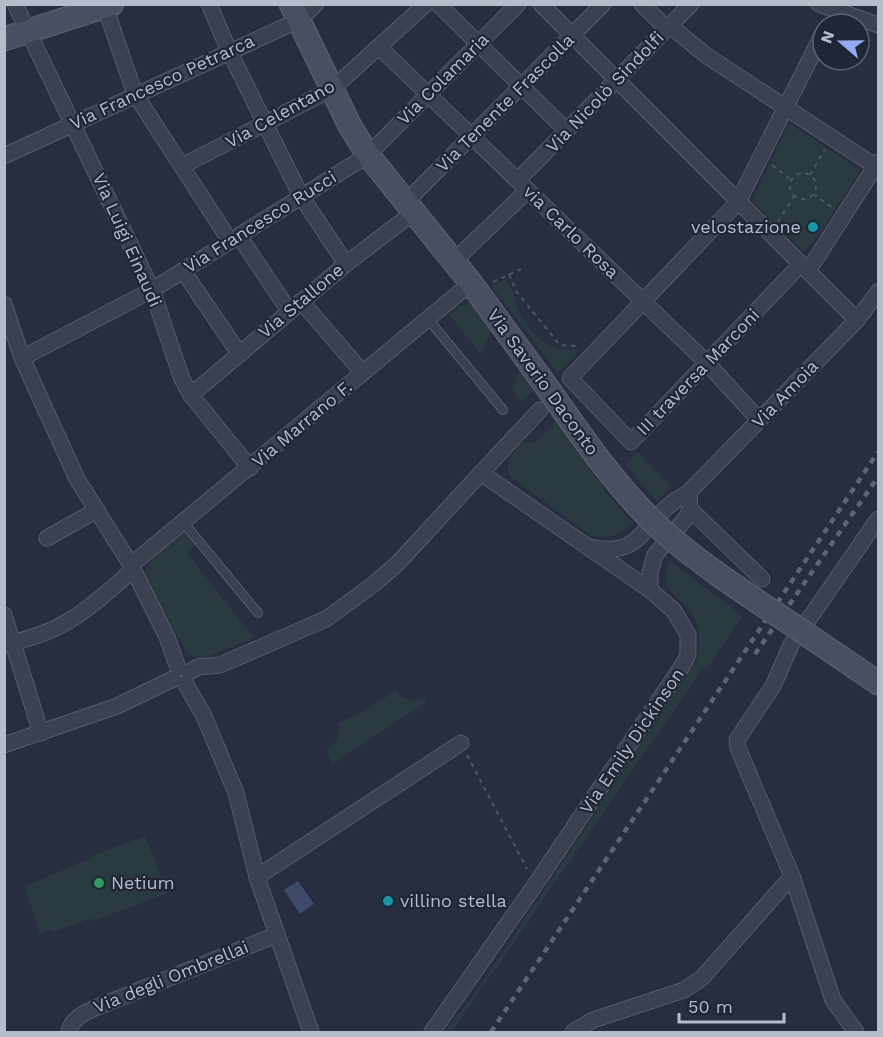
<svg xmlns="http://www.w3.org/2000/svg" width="883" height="1037" font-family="'Work Sans',sans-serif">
<rect width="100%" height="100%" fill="#272e40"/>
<g fill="#293b41">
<path d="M789 123 861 170 816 239 804 252 752 201Z"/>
<path d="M505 280C507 283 511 287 513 291 515 297 515 304 518 309 529 332 548 353 575 350L577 352 558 373 491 286Z"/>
<path d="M467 305H475L492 328 481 354 449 315 459 306Z"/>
<path d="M520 369 534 391 522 402 512 390Z"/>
<path d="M557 421 607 494 633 523C619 536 605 541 587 533L511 477C503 462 512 454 521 443H534Z"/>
<path d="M637 452 672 487 656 501 625 464Z"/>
<path d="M185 532 195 544 187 553 254 638 200 660 187 653 145 578C144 557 170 544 185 532Z"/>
<path d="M670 561 742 616 706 670 703 668 452 1032H445L486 977 696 662C702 642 701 621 685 605 676 596 665 589 666 574 666 570 669 565 670 561Z"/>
<path d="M395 691C404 700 412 703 425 698L427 702 332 764 327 751C337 743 341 736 338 723L365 711Z"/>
<path d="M145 836 168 893 93 921 91 918 53 932 51 929 40 934 25 886 92 858V856Z"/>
</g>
<path fill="#3d4a68" d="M298 881 314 904 300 914 284 890Z"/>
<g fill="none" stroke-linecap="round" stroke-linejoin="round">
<defs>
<g id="lane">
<path d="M428 319 503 410"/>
<path d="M183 522 258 613"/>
</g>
<g id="street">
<path d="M15 4 152 290 182 379 191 395 250 468"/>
<path d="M209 4 229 51 301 196 346 264"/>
<path d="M438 4 567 131"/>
<path d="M541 4 857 320"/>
<path d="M642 4 667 29"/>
<path d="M819 4 878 25"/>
<path d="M105 7 135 94 230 241"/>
<path d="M670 26 707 56 878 168"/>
<path d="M379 47 707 363 759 420"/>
<path d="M4 156 299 20 316 4"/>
<path d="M182 166 332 89 426 4"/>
<path d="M518 180 691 4"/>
<path d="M406 202 603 4"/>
<path d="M239 236 289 311"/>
<path d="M454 261 528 190"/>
<path d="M801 264 631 442 570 378 738 202 823 33"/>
<path d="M183 271 239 353"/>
<path d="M808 271 878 162"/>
<path d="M301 301 363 373"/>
<path d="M4 304 22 358 77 479 131 565 167 637 178 668"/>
<path d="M22 358 152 290 368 155 518 4"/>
<path d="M191 395 346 264 414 212"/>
<path d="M481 473 540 410"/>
<path d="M690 509 762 579"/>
<path d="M47 538 97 510"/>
<path d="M590 547C640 558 641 527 672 503 677 499 683 496 689 492L857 320 878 292"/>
<path d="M131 565 471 283"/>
<path d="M650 590V572L655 555 687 517 690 509 689 492"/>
<path d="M4 615 41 733"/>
<path d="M4 644C64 634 90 607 133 570"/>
<path d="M189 672 198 667 220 665 326 619 374 584 397 564 481 473 650 590 674 611 688 635V654L684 663 535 885 432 1032"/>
<path d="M185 683 204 716 236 793 257 877 311 1032"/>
<path d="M4 745 117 706 173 679"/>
<path d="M257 877 461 743"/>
<path d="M69 1032C71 1019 84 1013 95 1008L276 935"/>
<path d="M573 1032 593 1020 684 990 702 978 792 876"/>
<path d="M856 1032 833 1000 792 876 738 748 737 740 773 686 791 645 878 519"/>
</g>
<g id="secondary">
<path d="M291 4 350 126 368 155 471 283 536 372"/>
<path d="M4 39 112 4"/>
<path d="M815 640 878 683"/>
</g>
</defs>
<use href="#lane" stroke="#565c6a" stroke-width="10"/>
<use href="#street" stroke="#565c6a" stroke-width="17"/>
<use href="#secondary" stroke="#565c6a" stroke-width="25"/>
<g stroke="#47585e" stroke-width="2" stroke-dasharray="4.5 4.5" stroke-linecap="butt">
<path d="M772 165 791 180"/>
<circle cx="803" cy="186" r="13"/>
<path d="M810 175 825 149"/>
<path d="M813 194 833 208"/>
<path d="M778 222 794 196"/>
<path d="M509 274 516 291 560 345 575 346 578 351"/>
<path d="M493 282 521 269"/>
<path d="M467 755 527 869"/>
</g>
<use href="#lane" stroke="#3b4150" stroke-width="8"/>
<use href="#street" stroke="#3b4150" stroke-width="15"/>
<use href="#secondary" stroke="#494f62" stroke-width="22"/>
<g stroke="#5d6476" stroke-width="4.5" stroke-dasharray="6 6" stroke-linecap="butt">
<path d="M755 654 878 477"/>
<path d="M491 1032 878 452"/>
</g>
<defs>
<path id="secondary-bridge" d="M536 372C574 424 614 487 662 530 709 572 764 605 815 640"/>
</defs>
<use href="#secondary-bridge" stroke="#565c6a" stroke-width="25" stroke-linecap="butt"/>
<use href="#secondary-bridge" stroke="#494f62" stroke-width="22"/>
</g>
<g fill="#0f9aa8" stroke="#1f2635" stroke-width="2">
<circle cx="813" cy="227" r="6"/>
<circle cx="388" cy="901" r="6"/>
</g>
<circle fill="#2e9e5b" stroke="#1f2635" stroke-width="2" cx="99" cy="883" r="6"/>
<g text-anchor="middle" stroke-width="4.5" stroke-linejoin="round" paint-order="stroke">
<g font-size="18" fill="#b7bcca" stroke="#1f2635">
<text transform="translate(443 79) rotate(-45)" y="6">Via Colamaria</text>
<text transform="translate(162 82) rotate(-25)" y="6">Via Francesco Petrarca</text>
<text transform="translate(605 92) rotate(-46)" y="6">Via Nicolò Sindolfi</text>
<text transform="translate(505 103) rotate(-45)" y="6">Via Tenente Frascolla</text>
<text transform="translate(280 114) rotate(-29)" y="6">Via Celentano</text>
<text transform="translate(260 222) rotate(-32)" y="6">Via Francesco Rucci</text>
<text transform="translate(571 232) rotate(44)" y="6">via Carlo Rosa</text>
<text transform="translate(127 240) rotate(66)" y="6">Via Luigi Einaudi</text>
<text transform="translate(301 301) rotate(-40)" y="6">Via Stallone</text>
<text transform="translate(698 372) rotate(-46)" y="6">III traversa Marconi</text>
<text transform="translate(543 382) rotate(54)" y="6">Via Saverio Daconto</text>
<text transform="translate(785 394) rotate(-46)" y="6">Via Amoia</text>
<text transform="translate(302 424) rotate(-40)" y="6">Via Marrano F.</text>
<text transform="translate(632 741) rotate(-56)" y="6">Via Emily Dickinson</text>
<text transform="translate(171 977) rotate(-22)" y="6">Via degli Ombrellai</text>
</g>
<g font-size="18" fill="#b7bcca" stroke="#1f2635" text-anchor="start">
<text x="801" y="233" text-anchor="end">velostazione</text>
<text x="111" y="889">Netium</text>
<text x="400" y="907">villino stella</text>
</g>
</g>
<rect width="883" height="1037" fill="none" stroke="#b7bcca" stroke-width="12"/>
<g transform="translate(841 42) rotate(290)"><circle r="28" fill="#1f2635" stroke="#5c6271" stroke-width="1.5"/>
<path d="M0-4.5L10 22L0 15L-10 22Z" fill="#92acf4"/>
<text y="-9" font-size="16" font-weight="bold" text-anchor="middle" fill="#b7bcca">N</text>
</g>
<path d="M679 1013v9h105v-9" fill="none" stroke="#b7bcca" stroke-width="3"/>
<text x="688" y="1013" font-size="18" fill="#b7bcca" stroke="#1f2635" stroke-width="4.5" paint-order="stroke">50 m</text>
</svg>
